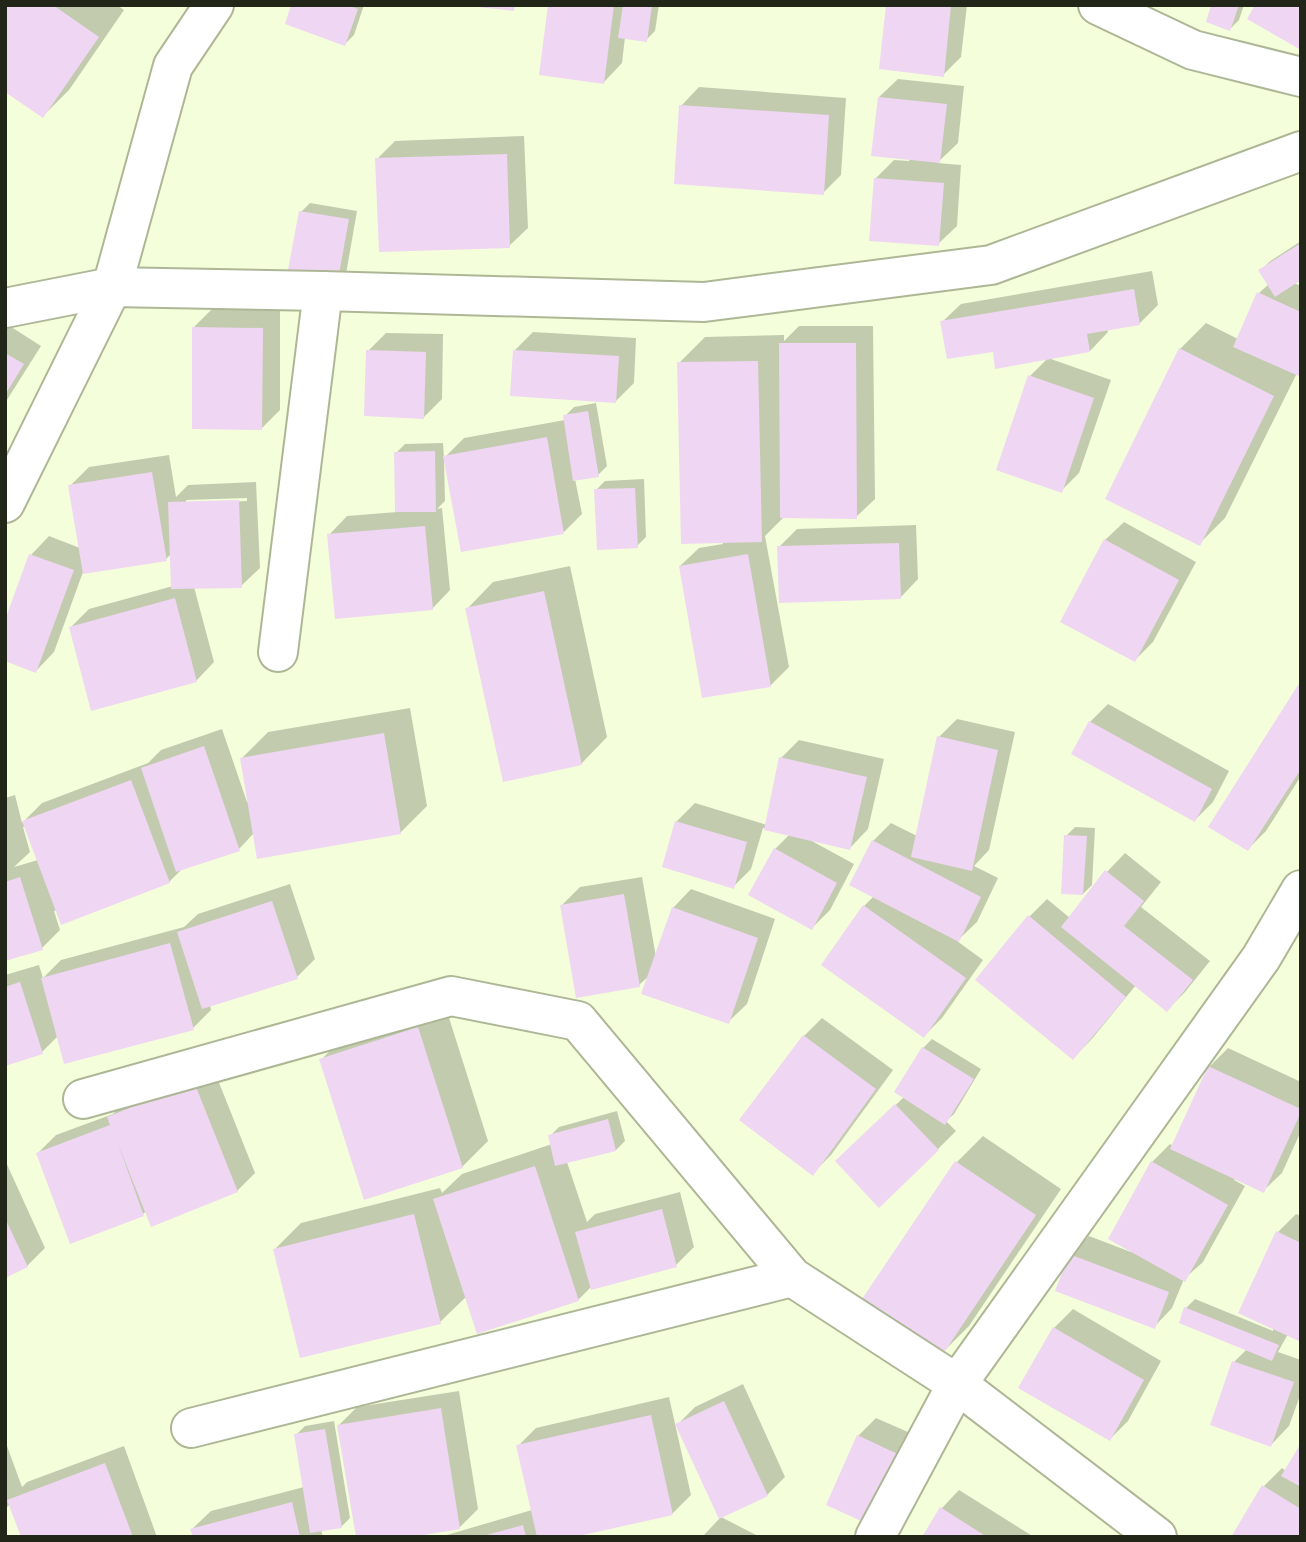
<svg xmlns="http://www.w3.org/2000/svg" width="1306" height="1542" font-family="Cabin,sans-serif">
<rect width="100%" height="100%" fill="#f4fedb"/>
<g fill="#0003" fill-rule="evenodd">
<path d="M5 5H117L124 10 69 90 43 116Z"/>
<path d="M293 5H364L354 35 345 44Z"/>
<path d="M550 5H659L655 31 646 40 625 37 622 63 604 82Z"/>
<path d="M887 5H967L961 57 943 75Z"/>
<path d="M1213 5H1244L1239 20 1230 29Z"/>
<path d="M898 79 964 86 958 143 937 163 961 165 957 226 938 244 875 179 894 160 909 161 910 158 879 97Z"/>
<path d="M699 87 846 98 841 175 823 193 681 106Z"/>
<path d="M524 136 528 228 509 246 377 159 395 141Z"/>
<path d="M310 203 357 211 346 274 337 283 301 212Z"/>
<path d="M1301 241V278L1294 283 1301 286V375L1297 373 1225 518 1199 544 1180 349 1206 323 1238 339 1259 293 1269 284 1260 271 1269 262Z"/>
<path d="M1152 271 1158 305 1140 323 1107 329 1108 332 1090 351 942 322 961 304Z"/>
<path d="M212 309 280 310V410L262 428 193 328Z"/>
<path d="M5 323 41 346 5 403Z"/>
<path d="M799 326H873L875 499 856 517 785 516 765 536 789 667 770 686 680 566 699 548 723 544 679 363 705 337 784 335V341Z"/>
<path d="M533 332 636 338 634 383 615 402 515 350Z"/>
<path d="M386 333 443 334 442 399 424 417 368 351Z"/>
<path d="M1048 358 1111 380 1079 473 1061 491 1030 376Z"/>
<path d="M596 403 607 466 598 475 575 479 582 514 564 532 444 460 445 501 437 509 442 508 450 590 432 609 329 535 347 516 397 512 396 453 405 444 443 443 444 458 464 438 565 420V416L574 407Z"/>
<path d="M169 455 176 497 188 485 256 482 260 568 241 586 194 587 214 662 196 681 71 627 89 609 173 586 172 553 166 559 83 572 54 652 36 671 5 625 31 555 49 536 80 548 70 486 89 467ZM247 498V501L186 503V500Z"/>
<path d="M644 479 646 537 637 546 596 490 605 481Z"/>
<path d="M1124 522 1196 562 1153 642 1135 660 1105 540Z"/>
<path d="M916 525 918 579 900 598 779 547 797 529Z"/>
<path d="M570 566 607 737 581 764 467 609 493 582Z"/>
<path d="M1301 685V776L1266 831 1248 849 1210 826Z"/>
<path d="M1108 704 1229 771 1213 802 1195 820 1090 722Z"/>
<path d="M410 708 427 806 401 832 254 833 239 849 183 868 169 882 54 911 60 930 42 948 5 959V798L15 795 22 823 42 803 148 763 161 750 222 729 247 802 249 801 242 758 268 732ZM26 826 38 860 14 867 30 852 23 827Z"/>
<path d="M957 719 1015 732 989 850 974 866 998 878 977 922 957 941 983 960 942 1018 924 1036 864 906 874 896 873 841 891 823 917 836 939 737Z"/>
<path d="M799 740 884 759 868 829 850 848 810 840 854 864 830 910 812 928 775 849 790 834 763 828 751 869 733 887 664 866 677 821 695 803 767 825 781 758Z"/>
<path d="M1075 827 1095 828 1092 885 1083 894 1066 836Z"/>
<path d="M1125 853 1161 882 1141 907 1210 961 1185 992 1167 1010 1136 985 1091 1040 1073 1058 1029 917 1047 899 1070 918 1107 872Z"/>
<path d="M642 877 656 957 673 908 691 889 775 919 747 1004 728 1022 650 975 639 985 562 905 580 887Z"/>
<path d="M290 884 315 959 297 977 210 1005 211 1010 193 1028 58 1036 42 1052 5 1064V975L39 965 43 978 61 960 184 927 198 914Z"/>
<path d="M444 1002 488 1141 462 1167 321 1060 347 1033Z"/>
<path d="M822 1018 893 1070 831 1155 813 1173 804 1036Z"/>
<path d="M932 1039 981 1069 954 1114 946 1121 956 1131 938 1149 856 1143 904 1097 923 1048Z"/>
<path d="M1228 1048 1301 1082V1131L1282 1173 1263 1191 1236 1178 1234 1180 1245 1186 1203 1262 1184 1279 1172 1308 1154 1327 1071 1255 1089 1236 1131 1252 1152 1162 1170 1144 1173 1146 1209 1067Z"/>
<path d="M212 1065 255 1173 237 1191 146 1211 143 1214 38 1153 56 1135 113 1114 127 1099Z"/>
<path d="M617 1111 625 1141 616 1150 567 1162 587 1222 595 1214 680 1192 694 1247 676 1265 592 1286 578 1300 467 1296 440 1322 275 1249 301 1223 440 1188 442 1193 462 1174 552 1144 550 1136 559 1127Z"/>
<path d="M983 1136 1061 1189 969 1326 943 1352 864 1299 957 1162Z"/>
<path d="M5 1160 45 1248 27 1266 5 1276Z"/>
<path d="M1296 1214 1301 1216V1340L1288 1334 1278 1352 1301 1360V1393L1289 1426 1271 1445 1212 1424 1234 1362 1247 1349 1181 1322 1186 1308 1195 1299 1273 1331 1278 1232Z"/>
<path d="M1073 1309 1161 1361 1128 1421 1110 1439 1020 1387 1054 1328Z"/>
<path d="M743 1384 785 1477 767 1495 721 1517 760 1537H702L720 1518 677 1425 695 1407Z"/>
<path d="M459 1391 478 1509 460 1527 339 1425 357 1407Z"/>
<path d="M669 1397 691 1495 673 1513 566 1537H440L532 1510 518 1446 536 1428Z"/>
<path d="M876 1418 917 1436 869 1523 858 1436Z"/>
<path d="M334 1421 350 1518 341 1527 321 1530 323 1537H194L192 1529 211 1511 304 1487 296 1435 305 1426Z"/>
<path d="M7 1446 22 1487 27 1482 124 1446 157 1537H23L10 1504 5 1509V1447Z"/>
<path d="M1301 1446V1537L1264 1486 1282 1468 1286 1471Z"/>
<path d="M959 1490 1034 1537H924L941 1509Z"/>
</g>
<g fill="#efd6f3">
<path d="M5 5H53L99 37 43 118 5 92Z"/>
<path d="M291 5H348L358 9 345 46 285 24Z"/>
<path d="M479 5H515L514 11 479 7Z"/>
<path d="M548 5H614L604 84 539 75Z"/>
<path d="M623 5H652L647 42 618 38Z"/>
<path d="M886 5H951L944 77 879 69Z"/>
<path d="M1211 5H1239L1230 31 1206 22Z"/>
<path d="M1255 5H1301V50L1247 19Z"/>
<path d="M878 97 947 104 940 163 871 156Z"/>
<path d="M679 105 829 115 824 195 674 184Z"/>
<path d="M507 154 510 248 379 252 375 158Z"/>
<path d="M874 178 944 183 939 246 869 241Z"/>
<path d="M299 211 349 219 337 285 287 275Z"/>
<path d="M1301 243V280L1275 297 1258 270Z"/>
<path d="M1134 289 1140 325 1087 334 1090 352 995 369 993 352 947 359 940 321Z"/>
<path d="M1257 292 1301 312V377L1233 347Z"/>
<path d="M192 327 263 328 262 430 192 429Z"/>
<path d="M779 343H856L857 519 780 518Z"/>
<path d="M1179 348 1274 396 1200 546 1105 499Z"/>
<path d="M366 350 426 352 424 419 364 416Z"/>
<path d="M513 350 619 356 616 403 510 396Z"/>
<path d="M5 353 24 364 5 395Z"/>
<path d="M758 361 762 542 681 544 677 362Z"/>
<path d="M1028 375 1094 398 1062 493 996 470Z"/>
<path d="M588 411 599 477 573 481 563 415Z"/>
<path d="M547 437 564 534 461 552 443 456Z"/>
<path d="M435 451 436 512H395L394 452Z"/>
<path d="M152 472 167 561 83 574 68 485Z"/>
<path d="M635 488 638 548 597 550 594 489Z"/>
<path d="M239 500 242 588 171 589 168 502Z"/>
<path d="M425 526 433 610 335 619 327 534Z"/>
<path d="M1104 539 1179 580 1135 662 1060 622Z"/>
<path d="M899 543 901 599 779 603 777 546Z"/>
<path d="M29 554 74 570 36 673 5 661V620Z"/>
<path d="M748 554 771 687 702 698 679 566Z"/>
<path d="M544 591 582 765 503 782 465 608Z"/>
<path d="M175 598 197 682 91 711 69 627Z"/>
<path d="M1298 685 1301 686V769L1248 851 1208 827Z"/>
<path d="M1089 721 1212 789 1195 822 1071 754Z"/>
<path d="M384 733 401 834 257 859 240 758Z"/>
<path d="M937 736 998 750 972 871 911 857Z"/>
<path d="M204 746 240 851 176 872 141 768Z"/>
<path d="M779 757 867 777 850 850 764 830Z"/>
<path d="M131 780 170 883 61 925 22 821Z"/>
<path d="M675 821 747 842 734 889 662 867Z"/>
<path d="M1064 835 1087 836 1083 895 1061 894Z"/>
<path d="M872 840 981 897 959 942 849 885Z"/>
<path d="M774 848 837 883 812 930 748 895Z"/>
<path d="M1105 870 1144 901 1124 926 1193 980 1167 1012 1061 927Z"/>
<path d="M20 877 43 950 5 961V882Z"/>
<path d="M624 894 640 987 576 998 560 905Z"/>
<path d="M272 901 298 979 202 1009 177 932Z"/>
<path d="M863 905 966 978 924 1038 821 965Z"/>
<path d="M672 907 758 938 729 1024 641 994Z"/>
<path d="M1028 915 1126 997 1073 1060 975 980Z"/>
<path d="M170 943 194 1030 64 1064 41 978Z"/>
<path d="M20 982 43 1054 5 1066V987Z"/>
<path d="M418 1027 463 1168 364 1200 319 1059Z"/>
<path d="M803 1035 876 1089 813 1176 739 1120Z"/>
<path d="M922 1047 974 1079 945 1125 894 1092Z"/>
<path d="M1208 1066 1301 1109V1112L1264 1193 1170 1149Z"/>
<path d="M194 1082 238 1192 151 1227 118 1144 144 1216 70 1244 36 1153 110 1125 107 1117Z"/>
<path d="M895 1104 939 1150 879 1208 835 1161Z"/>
<path d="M608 1119 616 1151 555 1166 548 1135Z"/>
<path d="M955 1161 1036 1215 943 1354 862 1299Z"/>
<path d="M1151 1161 1228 1205 1185 1282 1108 1239Z"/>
<path d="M535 1166 579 1301 477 1334 433 1199Z"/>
<path d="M662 1209 677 1267 591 1290 575 1232Z"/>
<path d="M414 1214 441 1324 300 1358 273 1249Z"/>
<path d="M5 1218 28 1267 5 1278Z"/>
<path d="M1276 1231 1301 1243V1342L1238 1313Z"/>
<path d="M1069 1254 1169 1292 1155 1329 1055 1291Z"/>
<path d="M1184 1307 1279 1345 1272 1361 1179 1323Z"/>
<path d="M1053 1327 1144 1380 1110 1441 1018 1388Z"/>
<path d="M1232 1361 1294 1382 1271 1447 1210 1425Z"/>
<path d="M724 1401 768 1496 719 1519 675 1424Z"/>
<path d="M441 1408 460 1529 412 1537H356L337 1425Z"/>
<path d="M651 1415 673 1515 574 1537H537L516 1445Z"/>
<path d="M325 1429 342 1528 310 1533 294 1434Z"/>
<path d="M857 1435 900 1455 870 1525 826 1505Z"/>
<path d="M1301 1443V1487L1281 1476Z"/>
<path d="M105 1463 133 1537H21L7 1500Z"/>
<path d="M1262 1485 1301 1509V1537H1231Z"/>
<path d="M292 1502 300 1537H193L190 1529Z"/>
<path d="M940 1507 987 1537H922Z"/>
<path d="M523 1525 526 1537H483V1536Z"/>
</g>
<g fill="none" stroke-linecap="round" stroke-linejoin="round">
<defs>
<g id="minor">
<path d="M1098 5 1193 50 1301 77"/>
<path d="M5 308 112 287 323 291 704 302 991 265 1301 151"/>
<path d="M5 503 112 287 173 66 214 5"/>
<path d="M278 652 323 291"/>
<path d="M83 1099 451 996 578 1021 792 1277 957 1384 1157 1537"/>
<path d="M191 1428 792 1277"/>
<path d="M875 1537 957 1384 1261 958 1301 890"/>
</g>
</defs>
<use href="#minor" stroke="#adb796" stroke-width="42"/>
<use href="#minor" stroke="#fff" stroke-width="38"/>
</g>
<rect width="1306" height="1542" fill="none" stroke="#222619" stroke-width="14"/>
</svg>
